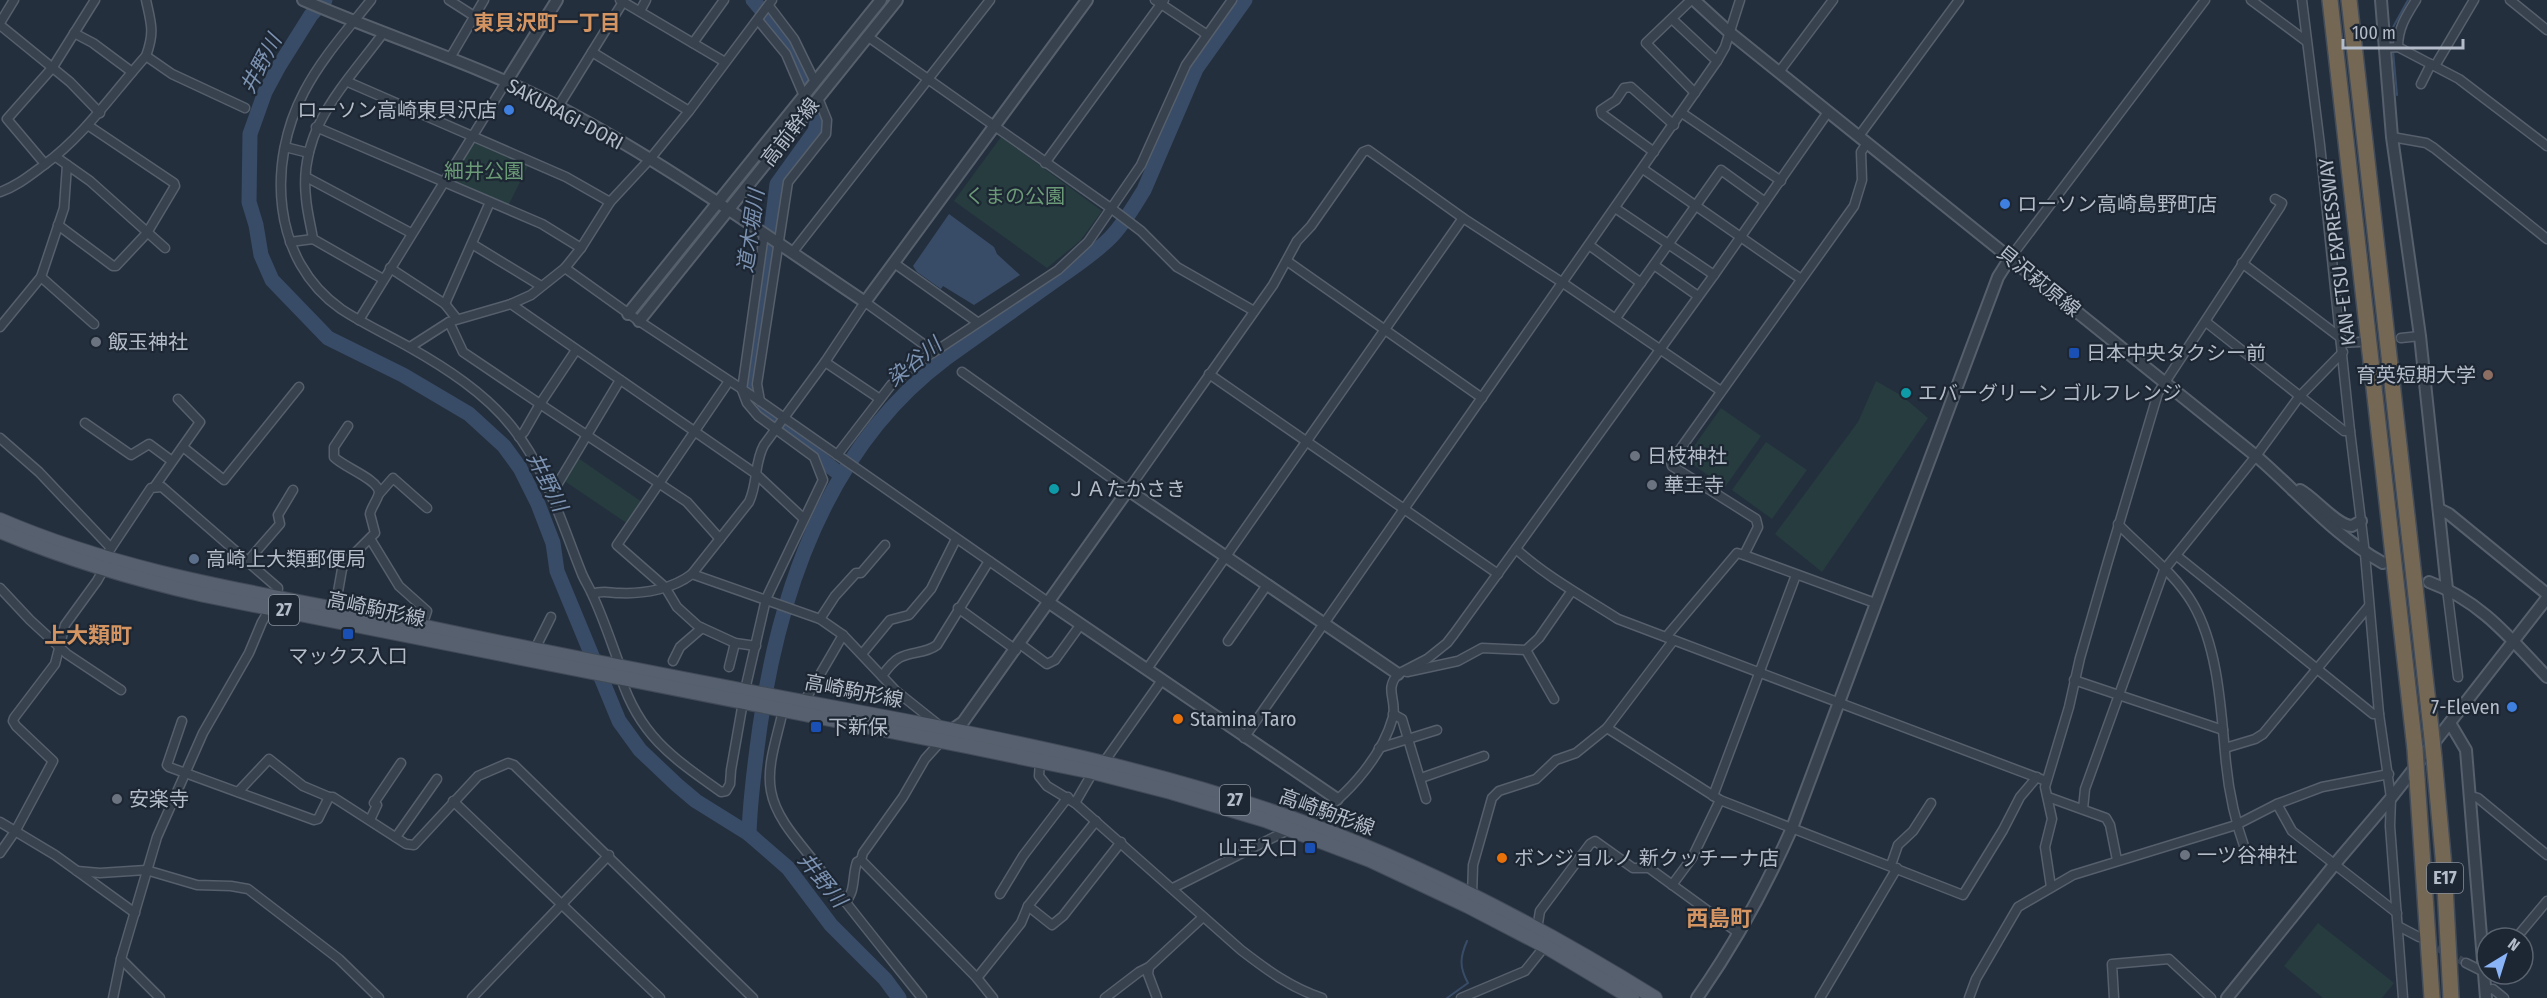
<svg xmlns="http://www.w3.org/2000/svg" width="2547" height="998" font-family="'Fira Sans Condensed','Noto Sans JP',sans-serif">
<rect width="100%" height="100%" fill="#242f3e"/>
<g fill="#263c3f">
<path d="M1001 137 1102 211 1080 241 1047 268 954 201Z"/>
<path d="M478 142 528 166 508 206 454 183 452 178 472 144Z"/>
<path d="M1876 381 1902 396 1928 418 1822 572 1775 534 1858 422Z"/>
<path d="M1721 408 1761 436 1725 487 1685 459Z"/>
<path d="M1766 442 1807 470 1772 519 1732 490Z"/>
<path d="M578 458 642 502 628 524 563 480Z"/>
<path d="M2318 923 2394 983 2382 998H2323L2284 966Z"/>
</g>
<path fill="#394c67" d="M949 214 994 247 997 254 1020 275 974 305 943 286 941 289 917 272 913 266Z"/>
<g fill="none" stroke-linecap="round" stroke-linejoin="round">
<g stroke="#394c67" stroke-width="2">
<path d="M2392 45V29L2408 0"/>
<path d="M2393 50 2397 95"/>
<path d="M1447 998 1468 983C1459 967 1460 957 1467 941"/>
</g>
<g stroke="#394c67" stroke-width="15">
<path d="M325 0 311 15 279 66 265 92 250 134 249 202 256 225 261 255 272 280 328 338 403 375 469 414 504 446 520 468 538 504 553 543 557 571 619 721 640 750 677 785 696 801 749 834 788 868 831 925 885 979 899 998"/>
<path d="M751 390 777 184 815 131 818 118 793 50 782 34 753 0"/>
<path d="M761 412 841 475"/>
<path d="M749 834C750 798 755 762 760 726 780 587 829 446 945 359 981 333 1017 308 1053 282 1072 268 1093 255 1110 238 1124 224 1134 206 1144 190L1196 69 1245 0"/>
</g>
<path stroke="#3a4453" stroke-width="8" stroke-dasharray="8 4" stroke-linecap="butt" d="M2427 942 2466 963"/>
<defs>
<g id="minor">
<path d="M371 0C348 29 321 59 304 92 267 162 271 260 341 309 362 323 386 334 409 347 446 368 485 393 512 427 546 469 562 524 582 574 585 581 589 587 592 594 603 617 611 642 620 666"/>
<path d="M449 0 474 16"/>
<path d="M620 0 725 62"/>
<path d="M1155 0 1206 34"/>
<path d="M1691 0 1646 43 1695 93"/>
<path d="M2251 0 2306 41"/>
<path d="M2302 0 2320 145 2350 431 2365 554 2379 714 2391 798 2390 826 2403 998"/>
<path d="M2510 0 2547 30"/>
<path d="M769 6 794 39 815 82"/>
<path d="M640 11 646 0"/>
<path d="M1672 19 1717 61"/>
<path d="M758 20 786 54 804 96"/>
<path d="M0 23 14 0"/>
<path d="M0 25 70 82 100 113"/>
<path d="M74 33 93 43 132 72"/>
<path d="M867 36 1112 209 1141 231 1177 267 1254 311"/>
<path d="M693 43 724 0"/>
<path d="M2398 47C2398 28 2406 16 2416 0"/>
<path d="M2385 48 2398 47 2459 79 2547 146"/>
<path d="M592 52 689 111"/>
<path d="M146 56 172 74 245 108"/>
<path d="M450 58 484 0"/>
<path d="M2435 66 2474 0"/>
<path d="M1779 72 1833 0"/>
<path d="M348 82 566 177 610 202"/>
<path d="M2421 84 2431 64"/>
<path d="M558 107 623 2"/>
<path d="M1682 113 1781 181"/>
<path d="M316 127 542 224 581 248"/>
<path d="M1859 136 1959 0"/>
<path d="M2392 137 2426 143 2434 148 2547 239"/>
<path d="M1867 143 1861 152 1862 180 1854 206 1671 462 1672 466 1756 519 1758 527 1744 555 1875 603"/>
<path d="M285 147 309 153"/>
<path d="M1654 152 1602 114 1601 110 1616 100 1624 88 1631 87 1674 125"/>
<path d="M56 157 90 181 165 248"/>
<path d="M1045 163 1164 0"/>
<path d="M45 164 7 119 53 67 95 0"/>
<path d="M1643 169 1801 279"/>
<path d="M306 177 411 233"/>
<path d="M0 192C17 186 29 176 44 165 85 135 112 94 146 56 155 32 151 23 146 0"/>
<path d="M1615 208 1714 275"/>
<path d="M58 225 113 266H116L147 233 175 186 174 183 89 126"/>
<path d="M290 242 313 239"/>
<path d="M472 244 541 286"/>
<path d="M1589 245 1641 283"/>
<path d="M792 253 990 0"/>
<path d="M2010 258 2205 0"/>
<path d="M1287 261 1482 398"/>
<path d="M894 263 977 322"/>
<path d="M2242 263 2341 338"/>
<path d="M1654 265 1698 296"/>
<path d="M390 268 445 304 457 319"/>
<path d="M565 268 639 321 760 401 1048 602"/>
<path d="M41 277 94 324"/>
<path d="M383 279 313 239C311 226 307 212 306 198 298 128 346 84 384 32"/>
<path d="M445 304 490 202"/>
<path d="M511 304 756 474 803 518"/>
<path d="M1616 318 1721 170 1765 202"/>
<path d="M359 320 506 82"/>
<path d="M449 322 463 352 540 404 576 350"/>
<path d="M2206 322 2344 431H2350"/>
<path d="M0 327 41 277 64 208 67 165"/>
<path d="M2401 338 2420 336"/>
<path d="M2341 343 2359 342"/>
<path d="M410 347 449 322 511 304 531 295 565 268 581 248 610 202 650 159 689 111 772 0"/>
<path d="M825 362 880 399"/>
<path d="M962 372 1128 490 1273 285 1297 241 1311 226 1363 152 1368 150 1463 218 1563 283 1721 391"/>
<path d="M1209 374 1498 574"/>
<path d="M729 381 617 545 665 587 677 607 698 626 735 643 756 646"/>
<path d="M760 401 757 384 788 182 826 134 827 120 818 98"/>
<path d="M85 423 131 455 149 444 172 461"/>
<path d="M519 437 524 432 540 404 687 502 720 539"/>
<path d="M0 438 39 472 111 548"/>
<path d="M183 447 224 480 299 387"/>
<path d="M837 455 891 385 913 366 1058 270 1088 242 1141 165 1186 65 1232 0"/>
<path d="M155 486 200 422 178 399"/>
<path d="M379 494 393 478 427 508"/>
<path d="M551 495 620 380"/>
<path d="M2118 524C2143 550 2175 573 2193 604 2219 649 2221 713 2226 763 2229 794 2236 824 2246 852"/>
<path d="M371 540 399 586 427 611 422 626"/>
<path d="M1516 549C1547 577 1582 596 1618 619L2046 781"/>
<path d="M2177 556 2373 714H2379"/>
<path d="M247 562 280 524 278 515 293 490"/>
<path d="M692 574 820 619 843 635 896 691 940 726"/>
<path d="M0 588 30 620 67 654 121 690"/>
<path d="M2447 589 2458 677"/>
<path d="M593 594C602 590 610 593 620 593 644 594 673 589 692 574L749 502C758 483 754 463 764 445L825 362 865 302 933 351"/>
<path d="M958 608 1016 650"/>
<path d="M335 609 342 569 348 560 375 533 370 514C371 507 379 498 379 492 378 479 343 467 334 457V447L348 426"/>
<path d="M820 619 835 596 856 573H861L885 545"/>
<path d="M1666 637 1737 553 1744 555"/>
<path d="M1228 641 1267 585"/>
<path d="M1020 644 1047 664 1055 660 1081 624"/>
<path d="M1526 650 1554 699"/>
<path d="M533 653 551 617"/>
<path d="M862 654 890 620 909 615 931 589 956 539"/>
<path d="M673 661 680 647 702 628"/>
<path d="M729 667 735 643"/>
<path d="M1147 669 1463 218"/>
<path d="M1407 672 1458 661 1482 648 1526 650 1539 638 1571 592"/>
<path d="M882 676C887 669 892 662 899 658 912 651 925 654 937 645L989 561"/>
<path d="M621 678C640 736 673 758 721 792L726 791 730 784 731 770 743 702"/>
<path d="M2074 680 2223 730"/>
<path d="M745 690 766 599 823 480 814 457 758 416 747 403 742 390 764 234"/>
<path d="M804 702 843 635"/>
<path d="M783 710C778 735 766 765 771 791 776 819 800 843 817 865 851 910 887 954 922 998"/>
<path d="M1393 714 1402 719 1426 799"/>
<path d="M182 721 167 765 169 767 314 820 318 819 329 797H333L406 844 414 845 478 776 508 763 514 765 753 998"/>
<path d="M1607 728 1720 800 1963 895 2003 830 2020 797 2037 777"/>
<path d="M1244 738 1717 61 1725 47 1740 0"/>
<path d="M943 739 925 759 903 797 863 853 861 860 977 978 993 998"/>
<path d="M1379 748 1437 730"/>
<path d="M2225 748 2255 739 2263 734 2369 606"/>
<path d="M1040 761 1039 776 1047 786 1075 803 1241 950C1267 970 1291 988 1322 998"/>
<path d="M1104 762 1162 680"/>
<path d="M1421 778 1484 756"/>
<path d="M238 792 269 759 303 786 329 797"/>
<path d="M1713 796 1796 575"/>
<path d="M2471 796 2478 798 2547 855"/>
<path d="M2048 797 2106 818 2110 825 2117 860"/>
<path d="M453 801 660 998"/>
<path d="M1075 803 1093 772"/>
<path d="M2277 804 2292 831 2397 913"/>
<path d="M2083 809 2085 789 2164 570 2256 456 2299 397 2343 352"/>
<path d="M370 820 377 805 374 803 401 763"/>
<path d="M0 822 55 855 135 913"/>
<path d="M1302 824C1341 804 1381 760 1393 717 1397 699 1384 690 1398 674L1427 659 1447 643 1454 634 1714 275 1828 112"/>
<path d="M396 837 437 779"/>
<path d="M0 853 16 830 53 761 16 726 13 721 14 718 55 664 65 625 97 581 109 560V551L151 488 162 487 278 588 277 597 262 622 249 653 203 733 157 837 121 959 113 998"/>
<path d="M1891 865 1898 845 1913 831 1931 803"/>
<path d="M77 871 100 873 146 870 197 885 231 886 248 889 339 959 379 998"/>
<path d="M1672 885 1692 858 1720 800"/>
<path d="M2051 887 2045 847 2052 819 2045 787 2069 707 2080 658 2108 561 2158 393 2280 207 2282 203 2275 199"/>
<path d="M1173 888 1290 829"/>
<path d="M1000 894 1023 856 1068 797"/>
<path d="M1472 896 1473 865 1492 798 1499 791 1536 779 1556 760 1576 753 1607 728 1673 641"/>
<path d="M845 902C856 892 852 875 857 862L861 860"/>
<path d="M1028 906 1052 925 1063 916 1121 842"/>
<path d="M2398 926 2419 937"/>
<path d="M1537 929 1540 911 1590 844 1595 841 1633 868H1649L1737 932"/>
<path d="M2516 938 2547 901"/>
<path d="M121 959 160 998"/>
<path d="M2466 963 2484 972 2487 971"/>
<path d="M977 978 1021 923 1028 906 1096 821"/>
<path d="M2486 990 2493 989 2504 998"/>
<path d="M472 998 609 855"/>
<path d="M1105 998 1139 972 1149 967"/>
<path d="M1157 998 1148 974 1149 967 1203 917"/>
<path d="M1461 998 1525 971 1545 946"/>
<path d="M1820 998 1897 868"/>
<path d="M1969 998 1976 979 2018 907 2073 875 2236 825 2277 804 2322 787 2389 774"/>
<path d="M2114 998 2112 964 2169 959 2211 998"/>
</g>
<g id="tertiary">
<path d="M303 0C388 37 477 64 559 107 666 163 765 235 865 302L1087 0"/>
<path d="M1694 0 1729 32 2256 456C2298 492 2334 536 2383 563"/>
<path d="M2381 0 2392 137 2420 336 2447 589"/>
<path d="M506 82 557 0"/>
<path d="M628 314 881 0"/>
<path d="M639 321 897 0"/>
<path d="M2300 490C2315 498 2337 526 2352 526L2361 521"/>
<path d="M2439 509 2449 514 2547 594"/>
<path d="M2429 582C2481 601 2510 638 2547 677"/>
<path d="M1048 602 1337 799"/>
<path d="M2450 723 2466 750 2486 998"/>
<path d="M953 729 963 722 1128 490 1398 674"/>
<path d="M1697 998C1734 945 1766 887 1792 828L1998 277 2010 258"/>
<path d="M2227 998 2334 865 2391 798 2547 598"/>
</g>
<g id="primary">
<path d="M0 520C134 578 279 596 421 626 566 657 712 685 857 712 1009 740 1159 770 1305 823 1427 867 1544 929 1655 998"/>
<path d="M0 531C66 559 134 579 204 595L966 746 1093 772 1171 792 1265 820 1370 860 1468 906 1545 946 1632 998"/>
</g>
<g id="motorway">
<path d="M2330 0 2415 749"/>
<path d="M2349 0 2431 729"/>
<path d="M2434 758 2444 867 2451 998"/>
<path d="M2417 779 2432 998"/>
</g>
</defs>
<use href="#minor" stroke="#565f6c" stroke-width="11"/>
<use href="#tertiary" stroke="#565f6c" stroke-width="14"/>
<use href="#primary" stroke="#414a57" stroke-width="16"/>
<use href="#motorway" stroke="#434c59" stroke-width="18"/>
<use href="#minor" stroke="#38414e" stroke-width="8"/>
<use href="#tertiary" stroke="#38414e" stroke-width="10"/>
<use href="#primary" stroke="#56606e" stroke-width="14"/>
<use href="#motorway" stroke="#746855" stroke-width="15"/>
<defs>
<g id="motorway-bridge">
<path d="M2431 729 2434 758"/>
<path d="M2415 749 2417 779"/>
</g>
</defs>
<use href="#motorway-bridge" stroke="#434c59" stroke-width="18" stroke-linecap="butt"/>
<use href="#motorway-bridge" stroke="#746855" stroke-width="15"/>
</g>
<g fill="#3f7fe0" stroke="#1d2633" stroke-width="2">
<circle cx="509" cy="110" r="6"/>
<circle cx="2005" cy="204" r="6"/>
<circle cx="2512" cy="707" r="6"/>
</g>
<g fill="#6b7280" stroke="#1d2633" stroke-width="2">
<circle cx="96" cy="342" r="6"/>
<circle cx="1635" cy="456" r="6"/>
<circle cx="1652" cy="485" r="6"/>
<circle cx="117" cy="799" r="6"/>
<circle cx="2185" cy="855" r="6"/>
</g>
<g fill="#1a4fb4" stroke="#1d2633" stroke-width="2">
<rect x="2068" y="347" width="12" height="12" rx="3"/>
<rect x="342" y="628" width="12" height="12" rx="3"/>
<rect x="810" y="721" width="12" height="12" rx="3"/>
<rect x="1304" y="842" width="12" height="12" rx="3"/>
</g>
<circle fill="#8d6e63" stroke="#1d2633" stroke-width="2" cx="2488" cy="375" r="6"/>
<g fill="#0f9aa8" stroke="#1d2633" stroke-width="2">
<circle cx="1906" cy="393" r="6"/>
<circle cx="1054" cy="489" r="6"/>
</g>
<circle fill="#5c6f8a" stroke="#1d2633" stroke-width="2" cx="194" cy="559" r="6"/>
<g fill="#e8710a" stroke="#1d2633" stroke-width="2">
<circle cx="1178" cy="719" r="6"/>
<circle cx="1502" cy="858" r="6"/>
</g>
<g text-anchor="middle" stroke-width="4.5" stroke-linejoin="round" paint-order="stroke">
<g fill="#1d2633" stroke="#878f9c" stroke-width="1.5">
<rect x="269" y="595" width="30" height="30" rx="4.5"/>
<rect x="1220" y="785" width="30" height="30" rx="4.5"/>
<rect x="2427" y="863" width="36" height="30" rx="4.5"/>
</g>
<g font-size="18" font-weight="bold" fill="#b4bcc9">
<text x="284" y="616">27</text>
<text x="1235" y="806">27</text>
<text x="2445" y="884">E17</text>
</g>
<g font-size="20" fill="#b4bcc9" stroke="#1d2633" text-anchor="start">
<text x="497" y="117" text-anchor="end">ローソン高崎東貝沢店</text>
<text x="2017" y="211">ローソン高崎島野町店</text>
<text x="108" y="349">飯玉神社</text>
<text x="2086" y="360">日本中央タクシー前</text>
<text x="2476" y="382" text-anchor="end">育英短期大学</text>
<text x="1918" y="400">エバーグリーン ゴルフレンジ</text>
<text x="1647" y="463">日枝神社</text>
<text x="1664" y="492">華王寺</text>
<text x="1066" y="496">ＪＡたかさき</text>
<text x="206" y="566">高崎上大類郵便局</text>
<text x="348" y="663" text-anchor="middle">マックス入口</text>
<text x="2500" y="714" text-anchor="end">7-Eleven</text>
<text x="1190" y="726">Stamina Taro</text>
<text x="828" y="734">下新保</text>
<text x="129" y="806">安楽寺</text>
<text x="1298" y="855" text-anchor="end">山王入口</text>
<text x="2197" y="862">一ツ谷神社</text>
<text x="1514" y="865">ボンジョルノ 新クッチーナ店</text>
</g>
<g font-size="20" fill="#b4bcc9" stroke="#1d2633">
<text transform="translate(565 114) rotate(28)" y="7">SAKURAGI-DORI</text>
<text transform="translate(790 132) rotate(-52)" y="7">高前幹線</text>
<text transform="translate(2337 252) rotate(-97)" y="7">KAN-ETSU EXPRESSWAY</text>
<text transform="translate(2039 281) rotate(39)" y="7">貝沢萩原線</text>
<text transform="translate(376 609) rotate(12)" y="7">高崎駒形線</text>
<text transform="translate(854 691) rotate(11)" y="7">高崎駒形線</text>
<text transform="translate(1327 812) rotate(20)" y="7">高崎駒形線</text>
</g>
<g font-size="20" fill="#6b9a76" stroke="#1d2633">
<text x="484" y="178">細井公園</text>
<text x="1015" y="203">くまの公園</text>
</g>
<g font-size="21" font-weight="bold" fill="#d59563" stroke="#1d2633">
<text x="547" y="30">東貝沢町一丁目</text>
</g>
<g font-size="21" font-style="italic" fill="#7c92b1" stroke="#1d2633">
<text transform="translate(261 64) rotate(-62)" y="7">井野川</text>
<text transform="translate(751 231) rotate(-82)" y="7">道木堀川</text>
<text transform="translate(914 362) rotate(-39)" y="7">染谷川</text>
<text transform="translate(547 482) rotate(63)" y="7">井野川</text>
<text transform="translate(822 880) rotate(51)" y="7">井野川</text>
</g>
<g font-size="22" font-weight="bold" fill="#d59563" stroke="#1d2633">
<text x="88" y="643">上大類町</text>
<text x="1719" y="926">西島町</text>
</g>
</g>
<g transform="translate(2505 956) rotate(38)"><circle r="28" fill="#1d2633" stroke="#59626f" stroke-width="1.5"/>
<path d="M0-4.5L10 22L0 15L-10 22Z" fill="#8ab4f8"/>
<text y="-9" font-size="16" font-weight="bold" text-anchor="middle" fill="#b4bcc9">N</text>
</g>
<path d="M2343 39v9h120v-9" fill="none" stroke="#b4bcc9" stroke-width="3"/>
<text x="2352" y="39" font-size="18" fill="#b4bcc9" stroke="#1d2633" stroke-width="4.5" paint-order="stroke">100 m</text>
</svg>
